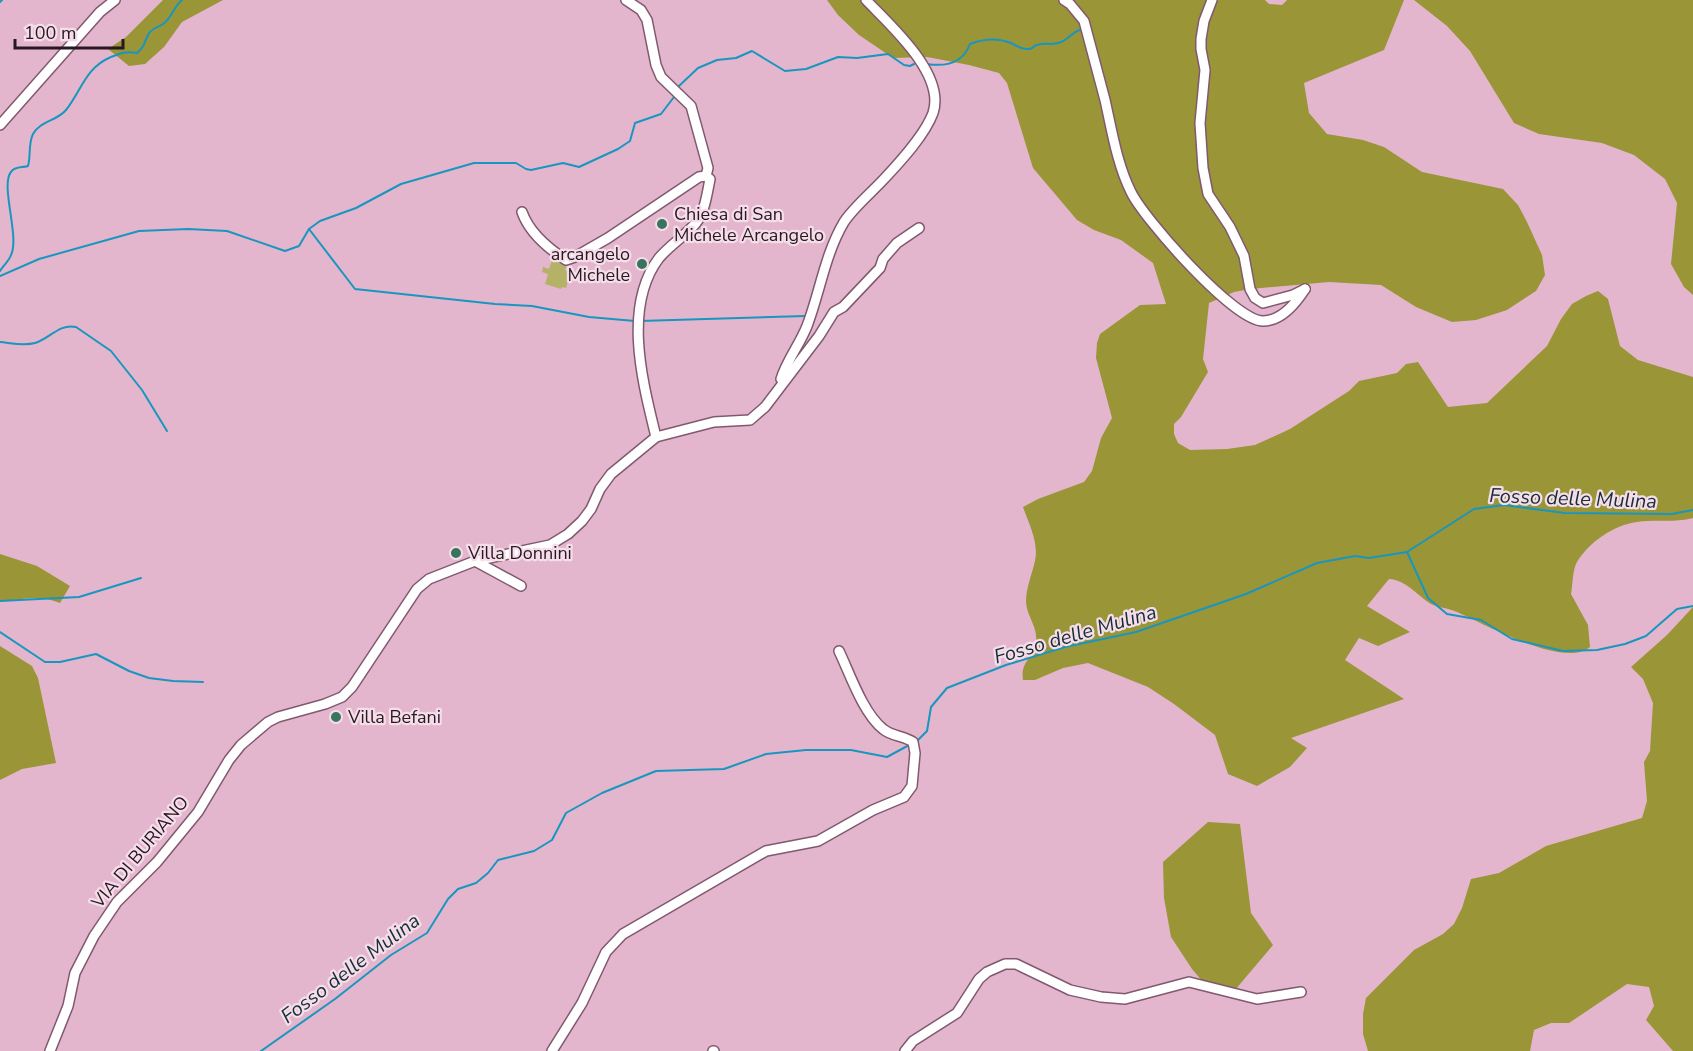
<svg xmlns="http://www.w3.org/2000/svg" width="1693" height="1051" font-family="'Nunito Sans',sans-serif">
<rect width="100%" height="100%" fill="#e3b6cd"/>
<path fill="#b4b267" d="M552 260 567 265 565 270 571 272 566 288 562 287 561 289 545 284 548 274 542 272 543 267 549 269Z"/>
<g fill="#9a9537">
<path d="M163 0H223L182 22 164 47 145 64 129 66 108 49 126 37Z"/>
<path d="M827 0H1265L1269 4 1282 5 1287 0H1404L1384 50 1304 83 1309 113 1327 134 1363 140 1384 147 1422 172 1503 189 1518 205 1527 222 1542 255 1545 275 1536 291 1507 310 1476 320 1452 322 1416 307 1381 285 1329 282 1250 289 1234 292 1209 303 1203 359 1208 372 1181 417 1174 424V434L1178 443 1190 450 1227 449 1255 445 1290 429 1349 391 1359 381 1397 373 1406 364 1418 362 1448 407 1487 403 1547 346 1561 319 1572 304 1586 296 1598 291 1608 299 1620 346 1638 360 1693 377V518C1675 523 1656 519 1637 522 1614 525 1589 542 1577 562 1572 571 1573 584 1571 594L1588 625 1590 647C1564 669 1485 624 1457 612 1449 608 1439 608 1431 604 1417 595 1406 580 1389 579L1367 606 1410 632 1378 646 1359 638 1345 660 1404 699 1291 738 1307 748 1290 767 1257 786 1228 774 1215 735 1174 704 1148 687 1088 663 1063 668 1035 680H1023C1020 660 1035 658 1036 642 1038 627 1027 617 1026 602 1026 588 1032 574 1035 561 1039 543 1029 524 1023 507L1038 499 1084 482 1092 471 1101 438 1112 418 1096 358 1097 343 1100 334 1140 305 1166 304 1153 263 1121 240 1094 230 1077 220 1033 168 1007 83 999 73 969 65 927 57 893 58 859 35 838 15Z"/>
<path d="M1414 0H1693V295L1684 287 1671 264 1677 203 1665 179 1634 155 1602 143 1539 134 1514 123 1470 51 1447 26Z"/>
<path d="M0 554 37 566 70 586 60 603C41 595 20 599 0 602Z"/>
<path d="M1693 607V1051H1673L1646 1020 1654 1006 1649 987 1627 984 1569 1023H1551L1534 1030 1530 1051H1368L1363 1034V1014L1366 998 1414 950 1443 934 1454 924 1462 908 1471 879 1499 873 1546 846 1642 818 1647 801 1644 762 1650 751 1653 703 1643 679 1631 667 1667 635Z"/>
<path d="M0 646 32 666 38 678 56 763 22 769 0 780Z"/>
<path d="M1208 822 1240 824 1251 913 1273 945 1235 990 1203 982 1192 969 1171 937 1164 898 1163 862Z"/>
</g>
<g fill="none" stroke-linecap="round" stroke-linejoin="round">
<g stroke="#1996bf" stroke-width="2">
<path d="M0 2 2 0"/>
<path d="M927 64C947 67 963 63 970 44 983 39 998 38 1011 43 1017 46 1022 50 1029 49 1037 47 1030 47 1037 45 1045 42 1053 46 1061 42 1069 39 1072 32 1080 30"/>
<path d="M679 86 698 68 717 60 736 58 752 51 785 71 806 69 838 57 857 58 888 54 904 65 910 66 914 64"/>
<path d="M309 229 355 289 495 304 532 306 589 317 635 321"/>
<path d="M0 271C3 266 9 261 11 255 20 237 0 185 11 172 15 166 22 168 28 166 31 156 28 144 33 134 40 121 57 121 66 110 82 90 85 68 111 57 121 53 127 51 137 53 147 45 144 39 150 32 154 27 159 27 163 24 172 18 174 6 182 0"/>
<path d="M0 276 39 259 139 231 188 229 227 231 285 251 299 246 309 229 320 221 356 208 401 184 474 163H516L526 169 531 170 563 163 579 167 618 149 630 141 635 123 661 114 674 97"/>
<path d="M640 321 805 316"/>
<path d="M0 342C11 343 24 346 35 343 49 339 60 323 76 327L111 351 142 390 167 431"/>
<path d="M1407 552 1428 598 1447 614 1481 620 1512 639 1563 651 1597 650 1625 644 1646 636 1677 609 1693 606"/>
<path d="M0 601 79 597 141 578"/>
<path d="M0 632 45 662H60L96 654 129 671 149 678 173 681 203 682"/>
<path d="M916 742 927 731 931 707 947 688 1006 665 1065 647 1136 632 1246 594 1317 563 1355 556 1369 558 1407 552 1474 509 1504 505 1565 513 1672 514 1693 510"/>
<path d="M261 1051 335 999 391 955 427 933 448 899 458 889 476 883 488 873 498 860 534 851 552 840 566 813 602 793 656 771 724 769 766 754 806 750H851L887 757 911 744"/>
</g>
<defs>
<g id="street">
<path d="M626 0 641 10 647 20 656 65 661 77 691 106 708 168 706 176"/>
<path d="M1064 0 1070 4 1084 21C1091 47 1098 74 1105 100 1112 131 1117 164 1131 192 1144 219 1234 321 1263 321 1282 321 1296 303 1305 289"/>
<path d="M1212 0 1204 21 1201 39V49L1205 70 1200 123 1203 168 1208 194 1230 227 1244 256 1250 289 1255 298 1263 303 1293 295 1305 289"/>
<path d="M0 125 100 12 115 0"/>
<path d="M522 212C529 232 549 249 566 260L575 257 608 238 699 177 706 176"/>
<path d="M781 379C787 360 800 344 807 326 820 292 825 254 844 222 853 208 872 192 884 179 900 162 925 135 933 113 946 74 890 25 866 0"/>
<path d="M656 437C643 383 622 307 659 258 670 245 685 236 696 223 705 211 707 194 710 179L706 176"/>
<path d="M475 561 521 586"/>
<path d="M50 1051 68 1006 75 973 94 936 117 902 157 862 198 812 229 760 241 745 268 722 278 717 325 704 342 697 352 687 417 589 429 579 475 561 550 545 568 534 582 521 591 509 600 489 611 474 656 437 714 422 750 420 765 407 819 336 834 312 843 307 880 268 883 259 897 243 919 228"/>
<path d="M552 1051 582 1003 606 952 623 934 766 851 818 841 873 810 904 797 912 786 915 753 913 742C904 736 891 736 883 729 863 713 850 674 839 651"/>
<path d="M713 1051H714"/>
<path d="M905 1051 913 1041 957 1013 979 979 987 972 1005 964H1016L1070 990 1101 997 1125 999 1189 982 1257 999 1301 992"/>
</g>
</defs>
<use href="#street" stroke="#80596e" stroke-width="12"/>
<use href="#street" stroke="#fff" stroke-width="9"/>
</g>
<g fill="#39745e" stroke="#f5dee9" stroke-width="2">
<circle cx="662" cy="224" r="6"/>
<circle cx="642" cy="264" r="6"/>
<circle cx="456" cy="553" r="6"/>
<circle cx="336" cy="717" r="6"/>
</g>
<g text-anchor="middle" stroke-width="4.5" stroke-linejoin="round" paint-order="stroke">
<g font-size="18" fill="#281821" stroke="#f5dee9" text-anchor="start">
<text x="674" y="220">Chiesa di San<tspan x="674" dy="21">Michele Arcangelo</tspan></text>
<text x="630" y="260" text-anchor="end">arcangelo<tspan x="630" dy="21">Michele</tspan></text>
<text x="468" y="559">Villa Donnini</text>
<text x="348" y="723">Villa Befani</text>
</g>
<g font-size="18" fill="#281821" stroke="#f5dee9">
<text transform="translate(140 852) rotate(-50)" y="6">VIA DI BURIANO</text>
</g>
<g font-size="20" font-style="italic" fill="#162e38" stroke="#f5dee9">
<text transform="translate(1573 498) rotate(2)" y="7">Fosso delle Mulina</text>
<text transform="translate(1075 634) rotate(-16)" y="7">Fosso delle Mulina</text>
<text transform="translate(350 968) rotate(-37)" y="7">Fosso delle Mulina</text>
</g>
</g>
<path d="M15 39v9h108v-9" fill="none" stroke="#281821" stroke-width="3"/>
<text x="24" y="39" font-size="18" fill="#281821" stroke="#f5dee9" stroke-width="4.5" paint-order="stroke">100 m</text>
</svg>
